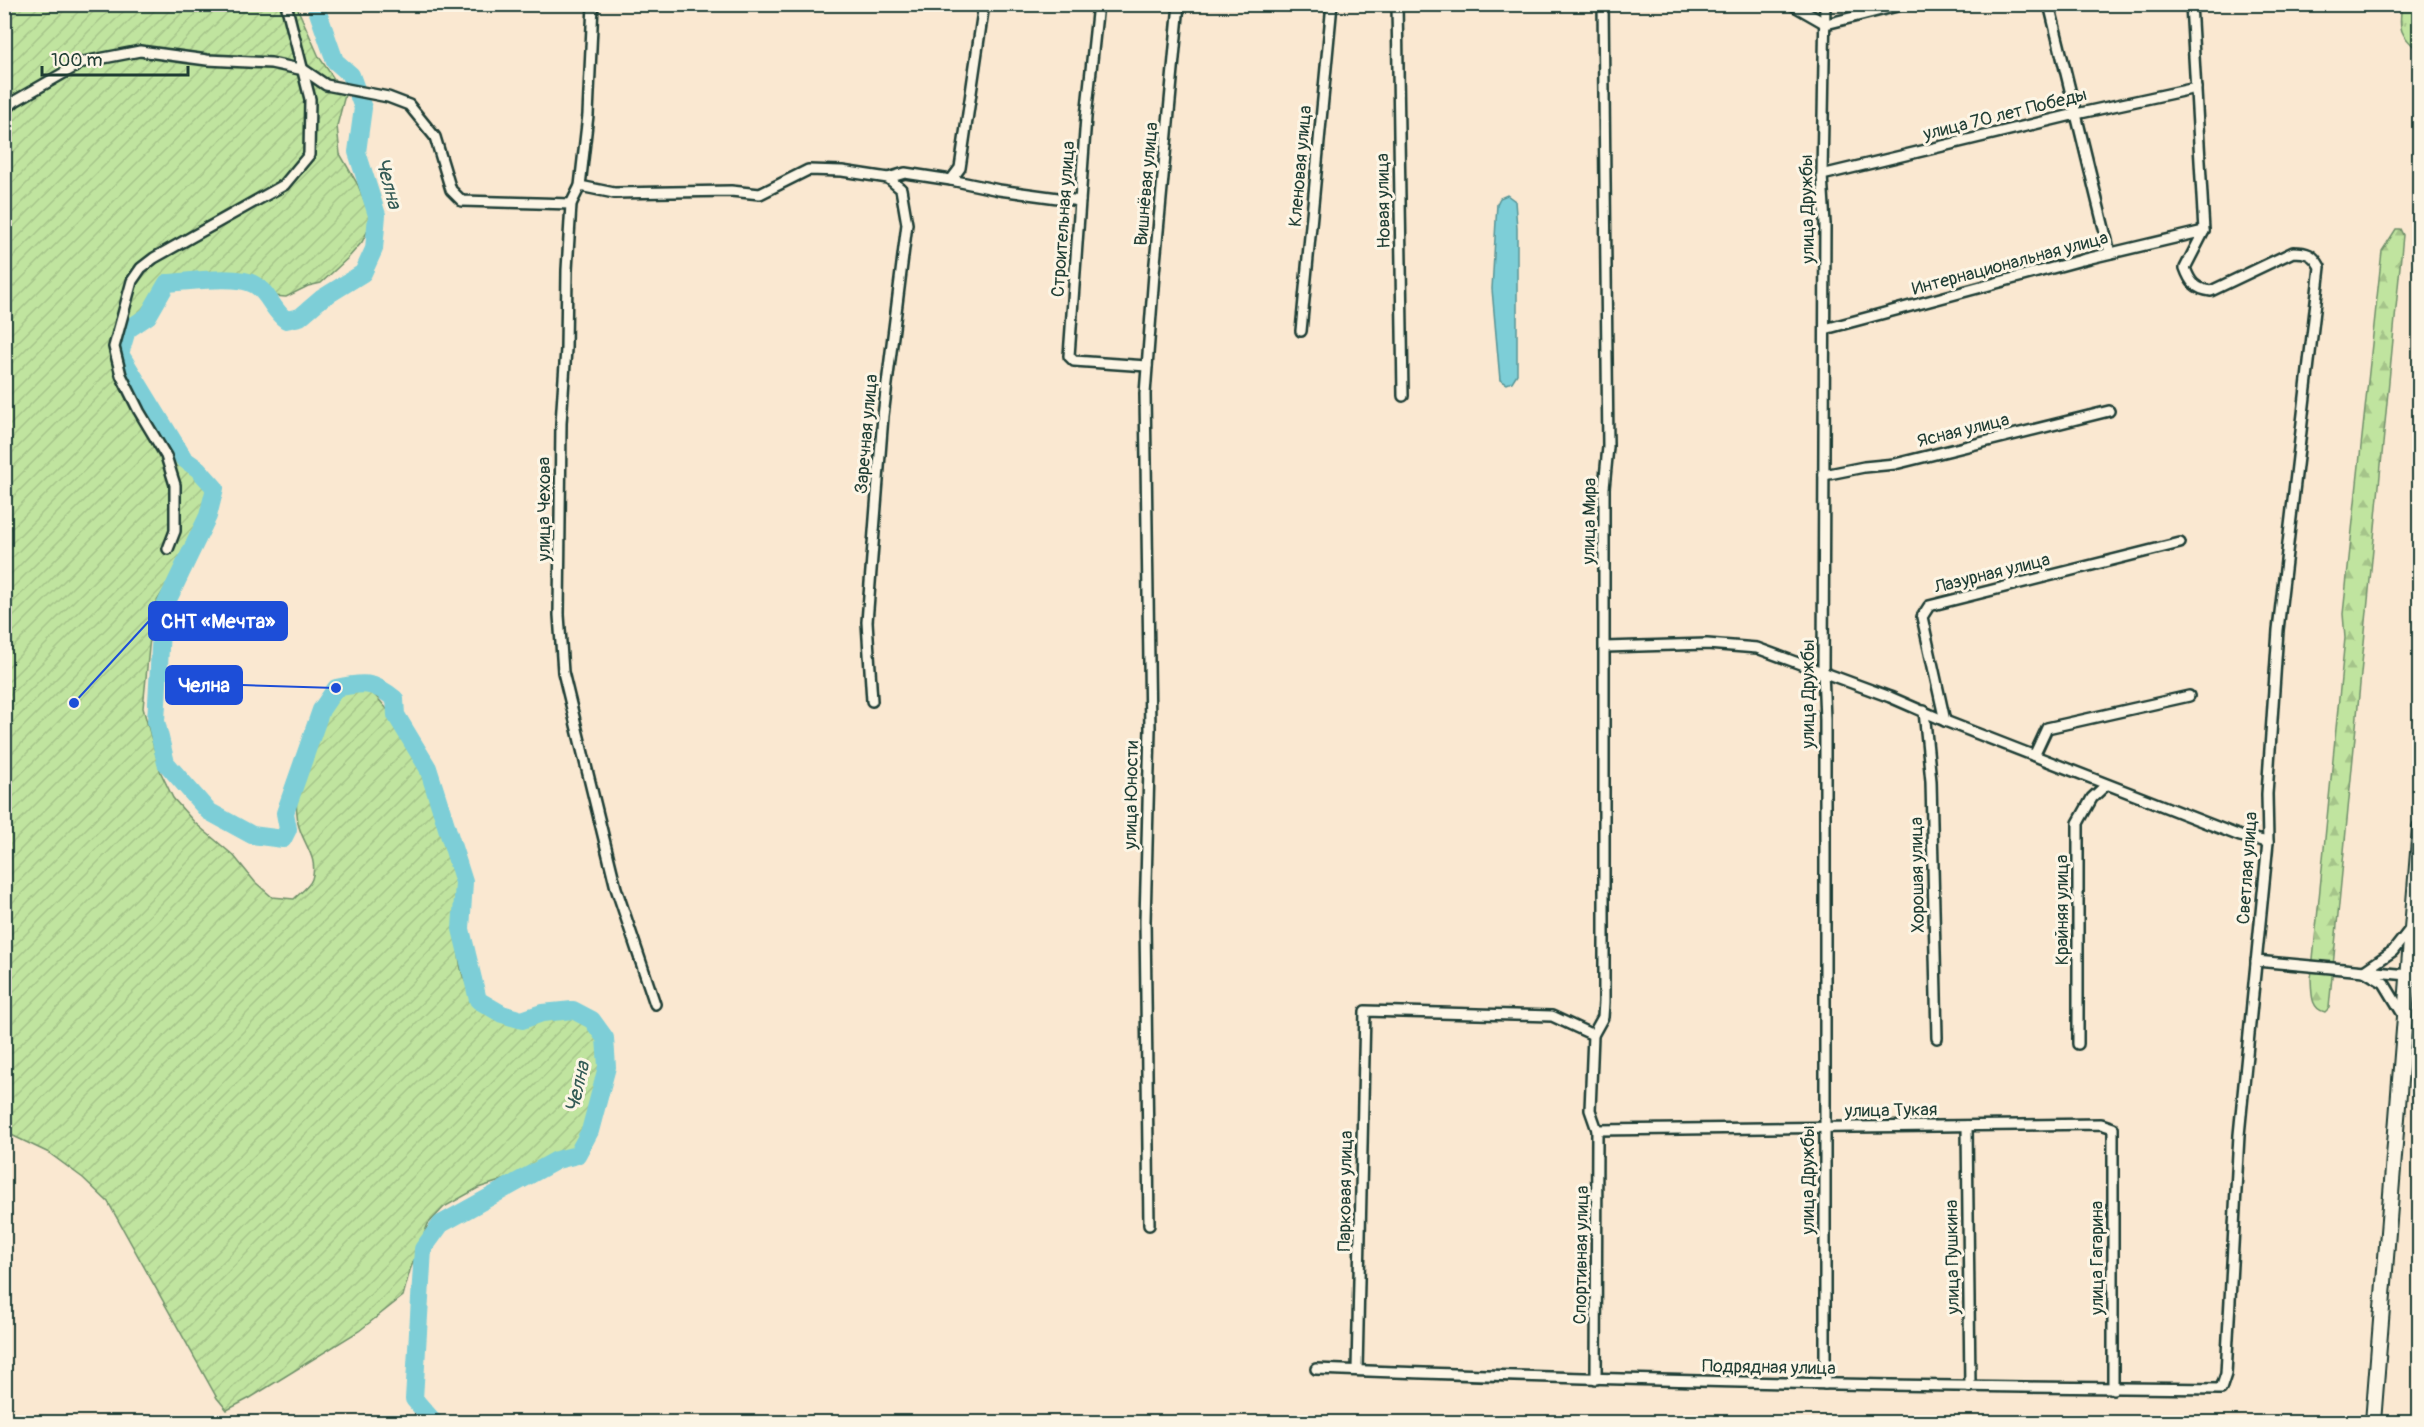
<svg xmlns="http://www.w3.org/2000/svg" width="2424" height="1427" font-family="Pangolin,sans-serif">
<defs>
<pattern id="grass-tufts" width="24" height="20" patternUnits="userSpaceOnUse" patternTransform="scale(1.5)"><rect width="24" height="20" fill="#c0e49f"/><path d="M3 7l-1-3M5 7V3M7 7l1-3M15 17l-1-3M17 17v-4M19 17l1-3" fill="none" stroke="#a5c48a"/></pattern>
<pattern id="forest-firs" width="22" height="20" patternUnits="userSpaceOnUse" patternTransform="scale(1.5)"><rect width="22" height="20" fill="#c0e49f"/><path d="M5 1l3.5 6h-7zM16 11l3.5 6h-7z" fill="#a5c48a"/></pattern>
<pattern id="garden-furrows" width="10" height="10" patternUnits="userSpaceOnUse" patternTransform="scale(1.5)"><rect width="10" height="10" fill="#c0e49f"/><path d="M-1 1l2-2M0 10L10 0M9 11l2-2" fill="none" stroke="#a5c48a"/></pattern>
</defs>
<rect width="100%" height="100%" fill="#fae8d1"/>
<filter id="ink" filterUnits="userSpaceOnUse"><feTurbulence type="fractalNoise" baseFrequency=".0167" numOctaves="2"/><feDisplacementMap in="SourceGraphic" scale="12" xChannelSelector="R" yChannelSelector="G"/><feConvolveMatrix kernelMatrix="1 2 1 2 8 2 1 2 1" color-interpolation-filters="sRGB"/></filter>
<g filter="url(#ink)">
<path fill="url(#grass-tufts)" stroke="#70906a" stroke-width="1.5" d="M2402 5H2419V51C2400 35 2398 29 2402 5Z"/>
<path fill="url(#forest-firs)" stroke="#70906a" stroke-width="1.5" d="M2396 229H2400L2403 235 2329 1008 2325 1012C2310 1009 2312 992 2311 979L2345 638 2343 614 2382 251Z"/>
<path fill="url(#garden-furrows)" stroke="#70906a" stroke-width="1.5" d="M4 5H296L319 57 345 95 337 126 340 154 358 185 370 215 369 228 362 242 349 257 321 283 308 286 286 297 261 295 239 284 201 281 174 287 148 302 129 329 125 343 127 361 142 389 181 443 212 493V504L204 525 157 601 150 637 143 708 161 773 173 798 195 823 234 856 255 882 272 897 294 899C300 893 310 886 312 879 319 857 302 843 298 823 295 803 295 761 304 743 307 736 311 730 314 723 321 708 325 683 346 683 369 683 378 699 392 715 419 749 442 804 451 847 455 867 458 889 459 910 460 933 454 970 470 989 480 1000 508 1016 523 1015 536 1014 549 1006 562 1006 569 1005 578 1010 583 1013 608 1030 603 1062 598 1088 595 1108 591 1141 575 1155L563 1152 551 1155 516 1176 478 1188 444 1207 428 1224 410 1270 403 1296 359 1331 250 1398 227 1410 217 1398 108 1202 83 1178 49 1153 5 1132Z"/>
<path fill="#7dced7" stroke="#579496" stroke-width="1.5" d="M1507 195 1515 201 1517 228V374L1512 382 1507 384 1500 380 1492 289 1497 204 1500 198Z"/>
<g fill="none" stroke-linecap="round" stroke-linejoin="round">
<path stroke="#7dced7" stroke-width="18" d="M315 4 335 61 351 75 363 108 357 152 377 215 374 249 363 273 321 299 300 317 286 320C272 310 269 293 255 285 238 274 188 282 167 283L148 316 127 330 120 354 184 459 198 469 215 488 208 516 162 612 156 721 166 763 208 811 252 835 283 839 288 829 285 813 321 710 336 688C363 682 373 681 395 699L396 715 428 768 464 882 461 929 478 1000 502 1014 522 1020 542 1013 573 1010 592 1020 605 1038 607 1067 590 1131 577 1155 557 1160 441 1224 423 1249 414 1399 434 1422"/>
<defs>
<g id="minor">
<path d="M593 4 588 115 580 186 571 204 567 270 566 349 561 423 559 615 563 672 616 888 655 1004"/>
<path d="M1098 4 1086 117 1069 356 1074 361 1147 366"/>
<path d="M1397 4 1403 396"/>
<path d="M1791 4 1826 24 1905 4"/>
<path d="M2049 4 2110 253"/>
<path d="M4 111 15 101 83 62 140 51 207 60 271 63 304 70 326 85 388 97 409 105 435 137 451 190 462 201 571 204"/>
<path d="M1822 175 2076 114 2196 88"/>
<path d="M888 178 905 173 951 180 960 168 984 4"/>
<path d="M951 180 999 190 1080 201"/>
<path d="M580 186 614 193 731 191 760 194 808 170 842 171 888 178 901 189 907 224 883 416 867 622 872 701"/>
<path d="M1825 329 2082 260 2204 231"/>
<path d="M1301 331 1332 4"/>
<path d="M1824 475 1864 467 1895 464 2109 411"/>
<path d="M168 549 175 531V485L166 456 139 411 121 375 114 347 132 281 141 268 154 258 284 185 309 155 310 99 286 4"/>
<path d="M1605 647 1707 644 1757 648 1890 697 1945 721 2240 836 2268 842"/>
<path d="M1924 711 1931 781 1937 1038"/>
<path d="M1945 721 1922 617 1929 606 2180 543"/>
<path d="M2034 756 2047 728 2189 696"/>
<path d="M2256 961 2408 975"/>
<path d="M2404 1016 2384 983 2364 971 2393 951 2411 928"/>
<path d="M2078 1044V823L2092 798 2106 785"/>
<path d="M1967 1126 1970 1387"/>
<path d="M1597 1130 2101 1124 2113 1128V1389"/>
<path d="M1149 1225 1145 921 1150 729 1145 394 1154 274 1179 4"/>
<path d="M1316 1369C1618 1381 1919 1387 2221 1389L2226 1374 2239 1135 2268 842 2267 794 2278 630 2320 267C2313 254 2307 252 2293 252L2211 291C2195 289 2190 282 2185 268L2204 231 2191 4"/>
<path d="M1357 1370 1365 1011 1552 1016 1593 1035"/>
<path d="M1596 1379 1597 1130 1590 1110 1593 1035 1603 1017 1604 1002V488L1608 447 1603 4"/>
<path d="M1825 1384V720L1823 671 1825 224 1822 175 1825 4"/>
</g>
<path id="primary" d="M2373 1422 2420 827"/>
</defs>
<use href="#minor" stroke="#1f3d34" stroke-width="14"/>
<use href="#primary" stroke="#1f3d34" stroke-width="18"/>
<use href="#minor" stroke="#fcf5e5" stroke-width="9"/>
<use href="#primary" stroke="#fcf5e5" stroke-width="14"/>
</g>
</g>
<g text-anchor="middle" stroke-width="6" stroke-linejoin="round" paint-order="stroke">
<g font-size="18" fill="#1f3d34" stroke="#fcf5e5">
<text transform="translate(2005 114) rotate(-14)" y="6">улица 70 лет Победы</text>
<text transform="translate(1300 166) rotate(-85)" y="6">Кленовая улица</text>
<text transform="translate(1146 184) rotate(-85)" y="6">Вишнёвая улица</text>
<text transform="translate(1383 201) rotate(-91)" y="6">Новая улица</text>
<text transform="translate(1807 209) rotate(-91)" y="6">улица Дружбы</text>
<text transform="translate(1063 219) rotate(-86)" y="6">Строительная улица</text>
<text transform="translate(2010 263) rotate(-15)" y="6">Интернациональная улица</text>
<text transform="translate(1963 430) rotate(-14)" y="6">Ясная улица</text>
<text transform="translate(866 434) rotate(-85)" y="6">Заречная улица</text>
<text transform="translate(544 509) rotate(-90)" y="6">улица Чехова</text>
<text transform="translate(1589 521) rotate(-89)" y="6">улица Мира</text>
<text transform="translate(1992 573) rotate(-14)" y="6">Лазурная улица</text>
<text transform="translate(1808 694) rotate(-90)" y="6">улица Дружбы</text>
<text transform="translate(1131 795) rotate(-89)" y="6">улица Юности</text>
<text transform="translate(2247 868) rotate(-86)" y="6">Светлая улица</text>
<text transform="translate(1917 875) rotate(-91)" y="6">Хорошая улица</text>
<text transform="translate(2062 910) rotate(-90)" y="6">Крайняя улица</text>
<text transform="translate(1891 1110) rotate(-1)" y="6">улица Тукая</text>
<text transform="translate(1808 1180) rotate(-90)" y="6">улица Дружбы</text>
<text transform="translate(1345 1191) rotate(-89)" y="6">Парковая улица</text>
<text transform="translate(1581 1255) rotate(-89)" y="6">Спортивная улица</text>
<text transform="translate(1952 1257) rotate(-91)" y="6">улица Пушкина</text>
<text transform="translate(2097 1258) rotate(-90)" y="6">улица Гагарина</text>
<text transform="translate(1769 1367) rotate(1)" y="6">Подрядная улица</text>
</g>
<g font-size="20" font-style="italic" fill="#325a55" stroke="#fcf5e5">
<text transform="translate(389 183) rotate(75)" y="7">Челна</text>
<text transform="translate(577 1087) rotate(-77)" y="7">Челна</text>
</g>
</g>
<path fill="none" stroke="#1d4ed8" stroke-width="2" d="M74 703L149 621M336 688L242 685"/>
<g fill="#1d4ed8" stroke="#fcf5e5" stroke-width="2">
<circle cx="74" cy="703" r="6"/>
<circle cx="336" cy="688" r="6"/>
</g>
<g fill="#1d4ed8" stroke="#1d4ed8" stroke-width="2">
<rect x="149" y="602" width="138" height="38" rx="6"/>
<rect x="166" y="666" width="76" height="38" rx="6"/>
</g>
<g font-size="20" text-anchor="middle" font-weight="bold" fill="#fff">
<text x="218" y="628">СНТ «Мечта»</text>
<text x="204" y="692">Челна</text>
</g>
<rect width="2424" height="1427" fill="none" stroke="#fcf5e5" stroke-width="24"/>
<rect x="12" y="12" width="2400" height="1403" fill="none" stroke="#1f3d34" stroke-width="2" filter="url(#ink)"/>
<path d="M42 66v9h146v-9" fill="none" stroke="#1f3d34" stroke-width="3"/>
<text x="51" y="66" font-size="18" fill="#1f3d34" stroke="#fcf5e5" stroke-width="4.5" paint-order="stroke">100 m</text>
</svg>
